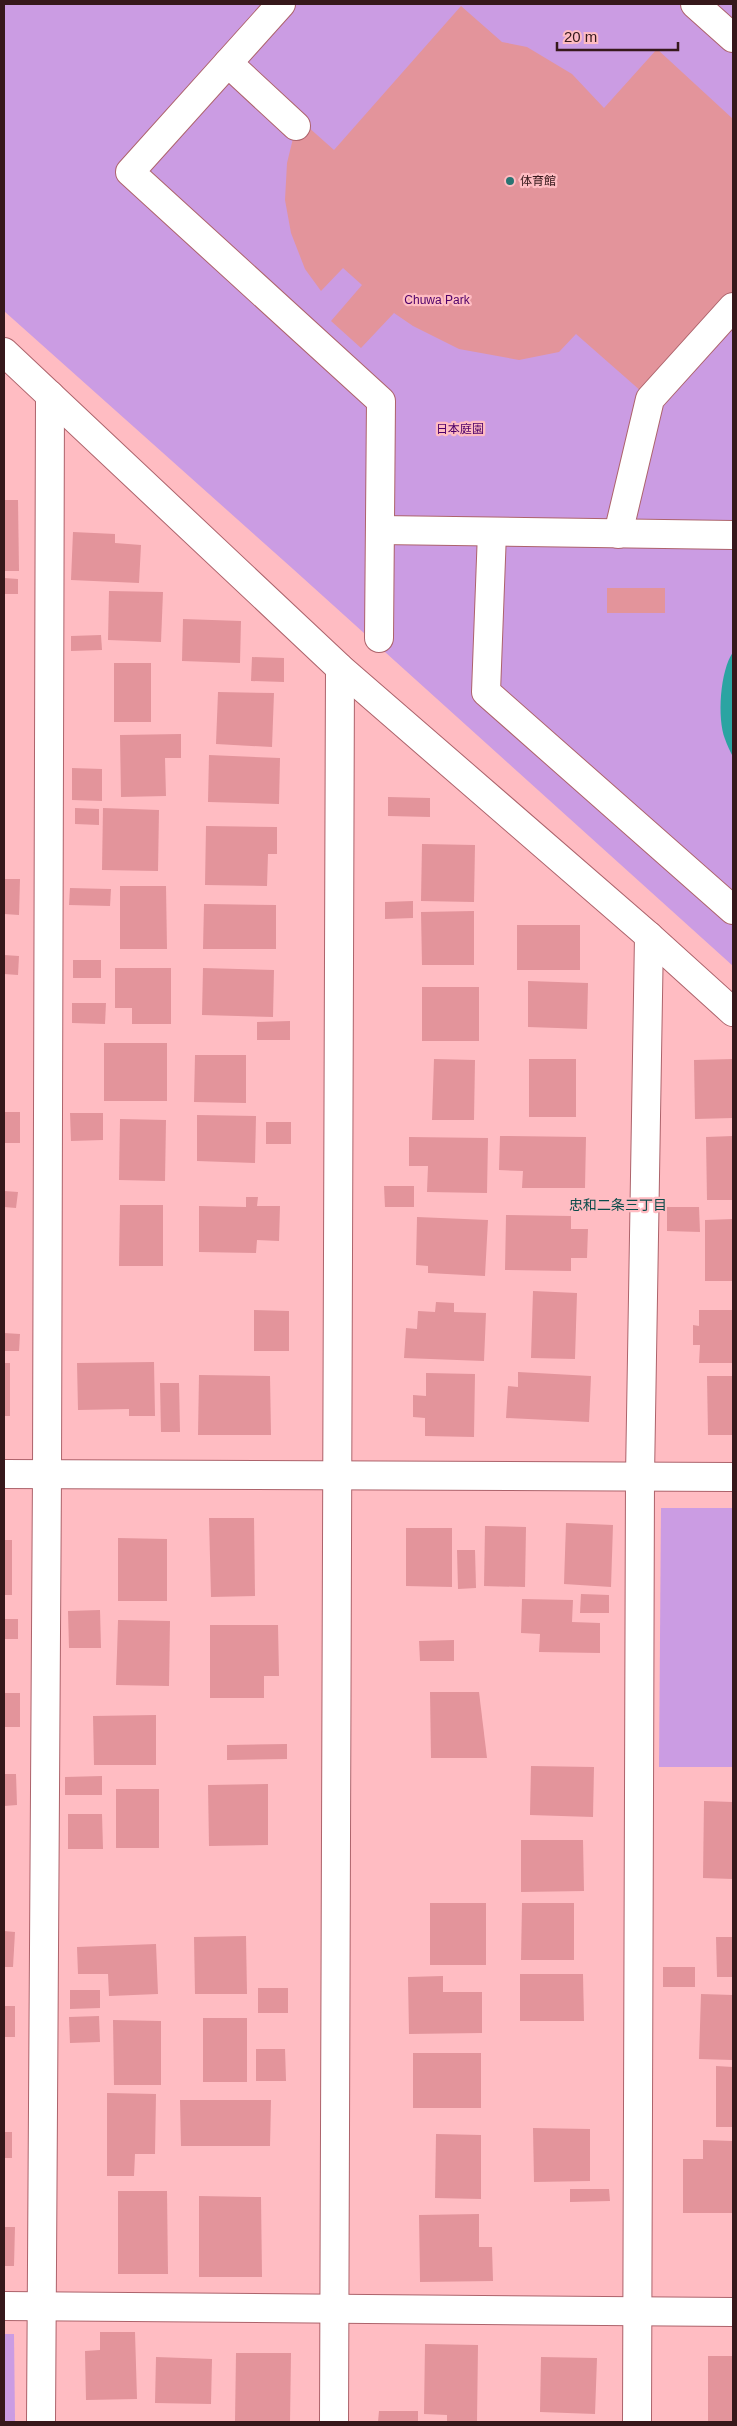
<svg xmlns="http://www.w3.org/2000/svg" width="737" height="2426" font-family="Arial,'Noto Sans JP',sans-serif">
<rect width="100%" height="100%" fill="#ffbcc2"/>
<g fill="#cb9ce3">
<path d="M4 4H733V966L293 569 4 311Z"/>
<path d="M661 1508H733V1767H659Z"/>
<path d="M4 2334H14L15 2422H4Z"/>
</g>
<path fill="#2ba4a2" d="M733 652V757C730 751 727 745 725 739 717 718 720 671 733 652Z"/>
<g fill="#e3949b">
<path d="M461 6 502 42 527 47 572 74 604 108 657 49 733 119V293L642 392 576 334 559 352 519 360 459 349 413 326 394 313 361 348 331 321 362 285 343 268 321 291 305 269 291 233 285 200 287 163 298 118 334 150Z"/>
<path d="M4 500H18L19 571H4Z"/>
<path d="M73 532 115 534V543L141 545 139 583 71 580Z"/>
<path d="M4 578 18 579V594H4Z"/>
<rect x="607" y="588" width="58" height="25"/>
<path d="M109 591 163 592 161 642 108 640Z"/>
<path d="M183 619 241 621 240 663 182 661Z"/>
<path d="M101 635 102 650 71 651V636Z"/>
<path d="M252 657 284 658V682L251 681Z"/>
<rect x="114" y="663" width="37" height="59"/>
<path d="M218 692 274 693 272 747 216 744Z"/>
<path d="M181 734V758H165L166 796 121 797 120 735Z"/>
<path d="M209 755 280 758 279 804 208 802Z"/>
<path d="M72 768 102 769V801L72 800Z"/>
<path d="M388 797 430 798V817L388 816Z"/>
<path d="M75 808 99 809V825L75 824Z"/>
<path d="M103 808 159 810 158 871 102 870Z"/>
<path d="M206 826 277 827V854H268L267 886 205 885Z"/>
<path d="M422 844 475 845 474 902 421 901Z"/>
<path d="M4 879H20L19 915 4 914Z"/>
<path d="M120 886H166L167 949H120Z"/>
<path d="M70 888 111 889 110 906 69 905Z"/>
<path d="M413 901V918L385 919V902Z"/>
<path d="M204 904 276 905V949H203Z"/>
<path d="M474 911V965H422L421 912Z"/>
<rect x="517" y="925" width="63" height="45"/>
<path d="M4 955 19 956 18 975 4 974Z"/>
<rect x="73" y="960" width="28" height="18"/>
<path d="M115 968H171V1024H132V1008H115Z"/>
<path d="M203 968 274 970 273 1017 202 1015Z"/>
<path d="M528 981 588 983 587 1029 528 1027Z"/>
<rect x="422" y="987" width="57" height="54"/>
<path d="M72 1003H106L105 1024 72 1023Z"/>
<path d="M290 1021V1040H257V1022Z"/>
<rect x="104" y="1043" width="63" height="58"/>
<path d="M195 1055H246V1103L194 1102Z"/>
<path d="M434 1059 475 1060 474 1120H432Z"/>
<rect x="529" y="1059" width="47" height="58"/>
<path d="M733 1059V1118L695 1119 694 1060Z"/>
<rect x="4" y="1112" width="16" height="31"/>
<path d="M70 1113H103V1140L71 1141Z"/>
<path d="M197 1115 256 1116 255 1163 197 1161Z"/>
<path d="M120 1119 166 1120 165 1181 119 1180Z"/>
<rect x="266" y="1122" width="25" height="22"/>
<path d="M500 1136 586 1137 585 1188H522L523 1171 499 1170Z"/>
<path d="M733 1136V1200H707L706 1137Z"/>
<path d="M409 1137 488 1138 487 1193 427 1192 428 1166H409Z"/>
<path d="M384 1186H414V1207H385Z"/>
<path d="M4 1191 18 1192 16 1208 4 1207Z"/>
<path d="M246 1197H258L257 1206H280L279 1241 257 1240 256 1253 199 1252V1206L246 1207Z"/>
<path d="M120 1205H163V1266H119Z"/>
<path d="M667 1207H699L700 1232 667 1231Z"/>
<path d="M506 1215 571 1216V1229H588L587 1258H571V1271L505 1270Z"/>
<path d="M417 1217 488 1220 485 1276 428 1273V1266L416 1265Z"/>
<path d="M733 1219V1281H705V1220Z"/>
<path d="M533 1291 577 1293 575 1359 531 1358Z"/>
<path d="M436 1302 454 1303V1312L486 1313 484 1361 404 1358 406 1328 417 1329 418 1311 435 1312Z"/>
<path d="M254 1310 289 1311V1351H254Z"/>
<path d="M699 1310H733V1363H699L700 1345H693V1325L699 1326Z"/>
<path d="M4 1333 20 1334 19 1351H4Z"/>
<path d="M154 1362 155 1416H129V1409L78 1410 77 1363Z"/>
<rect x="4" y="1363" width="6" height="53"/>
<path d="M518 1372 591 1376 589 1422 506 1418 508 1386 518 1387Z"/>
<path d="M426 1373 475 1374 474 1437 425 1436V1418L413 1417V1395L426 1396Z"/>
<path d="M199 1375 270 1376 271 1435H198Z"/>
<path d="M707 1376H733V1435H708Z"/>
<path d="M160 1383H179L180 1432H161Z"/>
<path d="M209 1518H254L255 1596 211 1597Z"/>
<path d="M566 1523 613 1525 611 1587 564 1584Z"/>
<path d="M485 1526 526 1527 525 1587 484 1586Z"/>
<path d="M406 1528H452V1587L406 1586Z"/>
<path d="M118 1538 167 1539V1601H118Z"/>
<rect x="4" y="1540" width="8" height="55"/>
<path d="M457 1550H475L476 1588 458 1589Z"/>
<path d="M581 1594 609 1595V1613H580Z"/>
<path d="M522 1599 573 1600 572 1622 600 1623V1653L539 1652 540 1634 521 1633Z"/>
<path d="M100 1610 101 1648H69L68 1611Z"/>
<rect x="4" y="1619" width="14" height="20"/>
<path d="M118 1620 170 1621 169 1686 116 1685Z"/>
<path d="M210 1625H278L279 1676H264V1698H210Z"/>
<path d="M454 1640V1661H420L419 1641Z"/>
<path d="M430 1692H479L487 1758H431Z"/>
<rect x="4" y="1693" width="16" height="34"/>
<path d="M156 1715V1765H94L93 1716Z"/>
<path d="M287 1744V1759L227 1760V1745Z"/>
<path d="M531 1766 594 1767 593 1817 530 1815Z"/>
<path d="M4 1774H16L17 1805 4 1806Z"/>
<path d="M102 1776V1795H65V1777Z"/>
<path d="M268 1784V1845L209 1846 208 1785Z"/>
<rect x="116" y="1789" width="43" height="59"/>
<path d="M704 1801 733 1802V1879L703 1878Z"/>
<path d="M68 1814H102L103 1849H68Z"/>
<path d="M521 1840H583L584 1891 521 1892Z"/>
<rect x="430" y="1903" width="56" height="62"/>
<path d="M522 1903H574V1960H521Z"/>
<path d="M4 1931 15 1932 13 1967H4Z"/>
<path d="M246 1936 247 1994H195L194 1937Z"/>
<path d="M716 1937H733V1977H717Z"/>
<path d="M156 1944 158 1994 109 1996 108 1974H78L77 1947Z"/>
<rect x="663" y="1967" width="32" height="20"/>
<path d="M520 1974H583L584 2021H520Z"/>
<path d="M443 1976V1992H482V2033L409 2034 408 1977Z"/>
<rect x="258" y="1988" width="30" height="25"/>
<path d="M70 1990H100V2008L70 2009Z"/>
<path d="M701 1994 733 1995V2060L699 2059Z"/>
<rect x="4" y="2006" width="11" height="31"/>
<path d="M99 2016 100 2042 70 2043 69 2017Z"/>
<rect x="203" y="2018" width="44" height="64"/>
<path d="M113 2020 161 2021V2085H114Z"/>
<path d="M256 2049H285L286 2081H256Z"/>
<rect x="413" y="2053" width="68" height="55"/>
<path d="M716 2066 733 2067V2127H716Z"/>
<path d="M107 2093 156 2094 155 2154H135L134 2176H107Z"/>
<path d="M180 2100H271L270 2146H181Z"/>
<path d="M533 2128 590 2129V2181L534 2182Z"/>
<rect x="4" y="2132" width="8" height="26"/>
<path d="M436 2134 481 2135V2199L435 2198Z"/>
<path d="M703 2140 733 2141V2213H683V2159H703Z"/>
<path d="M570 2189H609L610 2201 570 2202Z"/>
<path d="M118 2191H167L168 2274H118Z"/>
<path d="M199 2196 261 2197 262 2277H199Z"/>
<path d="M479 2214V2247H492L493 2281 420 2282 419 2215Z"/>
<path d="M4 2227H15L14 2266H4Z"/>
<path d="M100 2332H135L137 2399 86 2400 85 2351 100 2350Z"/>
<path d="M425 2344 478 2345 477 2422H447V2415L424 2414Z"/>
<path d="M236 2353H291L290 2422H235Z"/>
<rect x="708" y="2356" width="25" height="66"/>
<path d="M156 2357 212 2359 211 2404 155 2403Z"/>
<path d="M541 2357 597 2358 595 2414 540 2412Z"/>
<path d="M379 2411H418V2422H378Z"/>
</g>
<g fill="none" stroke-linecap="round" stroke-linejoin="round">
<defs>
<g id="minor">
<path d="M281 4 130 172 381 401 379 638"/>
<path d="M695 4 733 38"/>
<path d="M228 63 296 126"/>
<path d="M4 352 340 668 649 936 733 1012"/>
<path d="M380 530 733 535"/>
<path d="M492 532 486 692 733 910"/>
<path d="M618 534 650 399 733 307"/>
<path d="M4 1474 733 1477"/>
<path d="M4 2306 733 2312"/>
<path d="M41 2422 47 1475 50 395"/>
<path d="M334 2422 340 668"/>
<path d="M637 2422 640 1477 649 936"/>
</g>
</defs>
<use href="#minor" stroke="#ad636b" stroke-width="30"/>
<use href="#minor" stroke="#fff" stroke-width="28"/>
</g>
<circle fill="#2a7473" stroke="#ffbcc2" stroke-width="2" cx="510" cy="181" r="5"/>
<g text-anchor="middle" stroke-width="4.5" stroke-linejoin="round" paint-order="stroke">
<g font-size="12" fill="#36181b" stroke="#ffbcc2" text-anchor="start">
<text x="520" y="185">体育館</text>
</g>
<g font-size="12" fill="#4e0069" stroke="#ffbcc2">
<text x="437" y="304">Chuwa Park</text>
<text x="460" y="433">日本庭園</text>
</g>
<g font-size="14" fill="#0c4c4b" stroke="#ffbcc2">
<text x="618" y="1210">忠和二条三丁目</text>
</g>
</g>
<rect width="737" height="2426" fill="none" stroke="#36181b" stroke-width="10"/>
<path d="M557 42v8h121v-8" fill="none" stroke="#36181b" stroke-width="2.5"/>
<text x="564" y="42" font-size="15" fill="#36181b" stroke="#ffbcc2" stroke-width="4" paint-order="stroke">20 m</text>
</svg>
